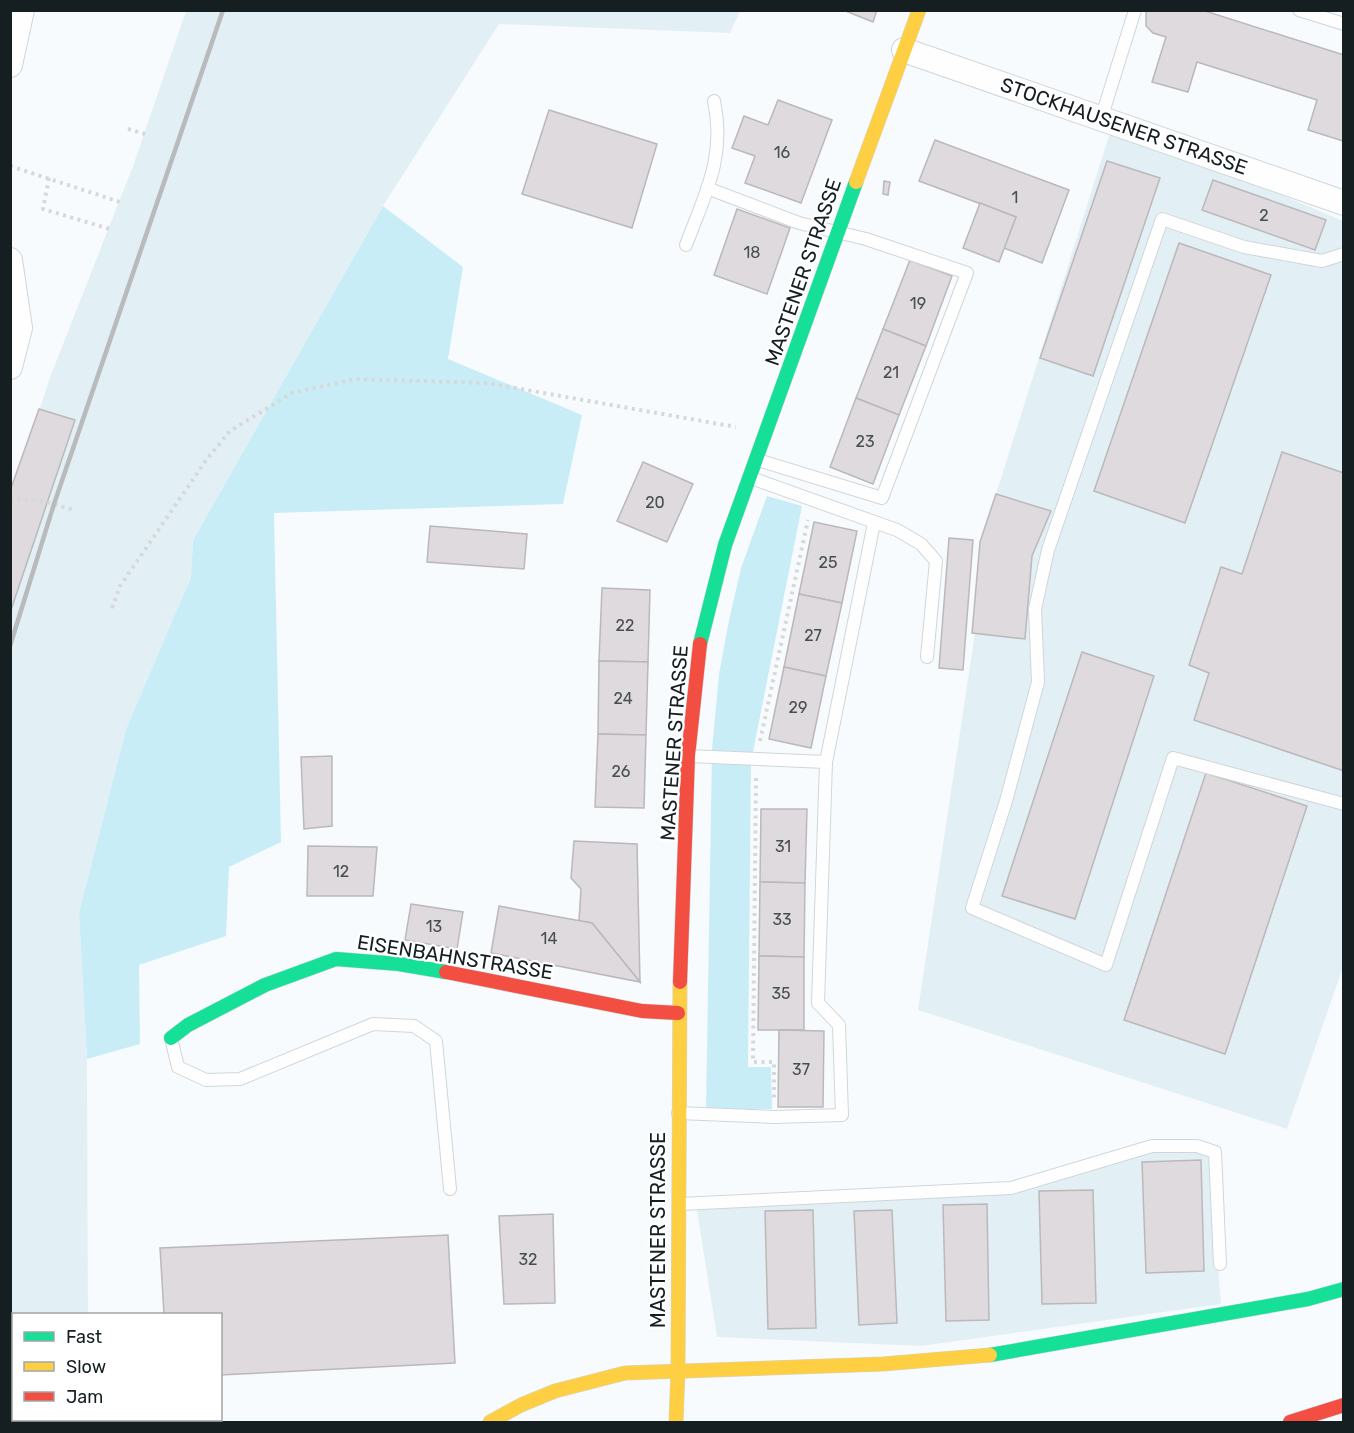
<svg xmlns="http://www.w3.org/2000/svg" width="1354" height="1433" font-family="Rubik,sans-serif">
<rect width="100%" height="100%" fill="#f8fbfd"/>
<g fill="#e2f0f5">
<path d="M186 11H740L730 33 499 24 383 206 193 540 191 577 126 729 79 913 87 1059 88 1314H14V1420H89V1422H11V501L49 380 133 166Z"/>
<path d="M1113 123 1343 221V967L1287 1129 918 1010 996 494Z"/>
<path d="M1152 1146 1209 1148 1221 1304 921 1346 717 1337 696 1204 1011 1188Z"/>
</g>
<g fill="#c9edf7">
<path d="M383 206 463 267 448 359 582 415 563 504 274 513 281 842 229 867 226 936 139 965 140 1044 87 1059 79 913 126 729 191 577 193 540Z"/>
<path d="M767 496 802 506 751 762 748 1067H771L772 1109H706L712 749 719 674 729 620 741 568Z"/>
</g>
<g fill="#dedadd" stroke="#bbb8ba" stroke-width="1.5">
<path d="M843 10H877L873 22Z"/>
<path d="M1146 10H1202L1344 55 1343 141 1308 130 1317 100 1197 62 1188 92 1152 82 1166 37 1153 33 1146 26Z"/>
<path d="M778 100 832 120 801 203 745 183 755 156 732 148 744 116 768 125Z"/>
<path d="M549 110 657 144 632 228 522 194Z"/>
<path d="M935 140 1069 190 1042 263 1004 248 1016 217 919 181Z"/>
<path d="M1107 161 1160 178 1093 376 1040 358Z"/>
<path d="M1213 180 1326 220 1315 250 1202 210Z"/>
<path d="M884 181 890 182 888 195 883 194Z"/>
<path d="M980 203 1016 217 999 262 963 248Z"/>
<path d="M737 209 790 228 767 294 714 275Z"/>
<path d="M1179 243 1271 275 1185 523 1094 491Z"/>
<path d="M910 260 952 276 926 346 883 329Z"/>
<path d="M883 329 926 346 899 415 856 398Z"/>
<path d="M856 398 899 415 873 484 830 467Z"/>
<path d="M39 409 75 420 10 613V491Z"/>
<path d="M1282 452 1344 473V771L1194 720 1209 673 1189 665 1221 567 1242 574Z"/>
<path d="M643 462 693 484 667 542 617 521Z"/>
<path d="M996 494 1051 511 1032 556 1025 639 972 633 980 542Z"/>
<path d="M814 522 857 531 842 603 799 594Z"/>
<path d="M430 526 527 534 524 569 427 562Z"/>
<path d="M949 538 973 540 963 670 939 668Z"/>
<path d="M602 588 650 590 648 662 599 661Z"/>
<path d="M799 594 842 603 826 676 784 667Z"/>
<path d="M1082 652 1154 676 1075 919 1002 896Z"/>
<path d="M599 661 648 662 646 735 598 734Z"/>
<path d="M784 667 826 676 811 748 769 739Z"/>
<path d="M598 734 646 735 644 808 595 807Z"/>
<path d="M332 756V826L304 829 301 757Z"/>
<path d="M1206 773 1307 806 1225 1054 1124 1020Z"/>
<path d="M761 809H807L805 883 760 882Z"/>
<path d="M574 841 637 844 640 982 592 923 579 921 581 889 571 878Z"/>
<path d="M308 846 377 847 373 896H307Z"/>
<path d="M760 882 805 883 804 957 759 956Z"/>
<path d="M411 904 463 912 457 949 405 940Z"/>
<path d="M499 906 592 923 640 982 491 953Z"/>
<path d="M759 956 804 957V1030H758Z"/>
<path d="M779 1030 824 1031 823 1107H778Z"/>
<path d="M1201 1160 1204 1271 1146 1273 1142 1162Z"/>
<path d="M1093 1190 1096 1303 1042 1304 1039 1191Z"/>
<path d="M987 1204 989 1320 946 1321 943 1205Z"/>
<path d="M813 1210 816 1328 768 1329 765 1211Z"/>
<path d="M892 1210 897 1323 859 1325 854 1211Z"/>
<path d="M553 1214 555 1303 504 1304 499 1216Z"/>
<path d="M448 1235 455 1363 220 1375V1314H164L160 1248Z"/>
</g>
<g fill="none" stroke-linecap="round" stroke-linejoin="round">
<defs>
<g id="lane">
<path d="M1299 10 1344 24"/>
<path d="M1101 119 1135 10"/>
<path d="M707 188 799 223 866 239 967 273 882 498 758 460"/>
<path d="M686 245C705 194 726 157 714 101"/>
<path d="M1344 254 1322 261 1244 247 1162 219 1048 550 1035 609 1038 682 1006 801 972 908 1106 965 1173 758 1344 804"/>
<path d="M751 478 897 530 921 544 936 561 927 657"/>
<path d="M826 762 874 523"/>
<path d="M171 1038 178 1067 206 1080 240 1079 373 1024 414 1026 436 1041 450 1189"/>
<path d="M678 1113 775 1117 842 1115 839 1025 818 1003 826 762 689 756"/>
<path d="M680 1204 1011 1188 1152 1146H1197L1215 1152 1220 1264"/>
</g>
<g id="street">
<path d="M904 50 1344 203"/>
<path d="M10 65 22 10"/>
<path d="M10 260 20 328 10 367"/>
</g>
<g id="fast">
<path d="M700 644 725 545 856 182"/>
<path d="M171 1038 188 1025 265 985 336 959 399 964 446 972"/>
<path d="M990 1355 1308 1299 1344 1289"/>
</g>
<g id="slow">
<path d="M856 182 919 10"/>
<path d="M678 1370 680 982"/>
<path d="M490 1422 521 1405 555 1391 625 1373 883 1364 990 1355"/>
<path d="M676 1422 678 1370"/>
</g>
<g id="jam">
<path d="M446 972 642 1011 678 1013"/>
<path d="M680 982 688 756 700 644"/>
<path d="M1290 1422 1344 1405"/>
</g>
</defs>
<use href="#lane" stroke="#d0d6d8" stroke-width="14"/>
<use href="#street" stroke="#d0d6d8" stroke-width="26"/>
<use href="#fast" stroke="#d0d6d8" stroke-width="15"/>
<use href="#slow" stroke="#d0d6d8" stroke-width="15"/>
<use href="#jam" stroke="#d0d6d8" stroke-width="15"/>
<g stroke="#d7d8d9" stroke-width="4" stroke-dasharray="3 4.5" stroke-linecap="butt">
<path d="M128 129 145 134"/>
<path d="M10 166 120 202"/>
<path d="M49 178 43 209 110 229"/>
<path d="M10 498 47 502 73 510"/>
<path d="M112 608 120 586 207 459 230 431 292 393 355 379 487 383 736 427"/>
<path d="M760 741 808 520"/>
<path d="M756 778 753 1062H774V1098"/>
</g>
<use href="#lane" stroke="#fefeff" stroke-width="12"/>
<use href="#street" stroke="#fefeff" stroke-width="24"/>
<use href="#fast" stroke="#16e098" stroke-width="14"/>
<use href="#slow" stroke="#ffcf43" stroke-width="14"/>
<use href="#jam" stroke="#f24e42" stroke-width="14"/>
<path stroke="#b9babb" stroke-width="4.5" d="M10 646 54 504 223 10"/>
</g>
<g text-anchor="middle" stroke-width="4.5" stroke-linejoin="round" paint-order="stroke">
<g font-size="16" fill="#474e51">
<text x="782" y="158">16</text>
<text x="1015" y="203">1</text>
<text x="1264" y="221">2</text>
<text x="752" y="258">18</text>
<text x="918" y="309">19</text>
<text x="891" y="378">21</text>
<text x="865" y="447">23</text>
<text x="655" y="508">20</text>
<text x="828" y="568">25</text>
<text x="625" y="631">22</text>
<text x="813" y="641">27</text>
<text x="623" y="704">24</text>
<text x="798" y="713">29</text>
<text x="621" y="777">26</text>
<text x="783" y="852">31</text>
<text x="341" y="877">12</text>
<text x="782" y="925">33</text>
<text x="434" y="932">13</text>
<text x="549" y="944">14</text>
<text x="781" y="999">35</text>
<text x="801" y="1075">37</text>
<text x="528" y="1265">32</text>
</g>
<g font-size="20" fill="#151f22" stroke="#fff">
<text transform="translate(1124 126) rotate(19)" y="7">STOCKHAUSENER STRASSE</text>
<text transform="translate(803 272) rotate(-71)" y="7">MASTENER STRASSE</text>
<text transform="translate(674 743) rotate(-86)" y="7">MASTENER STRASSE</text>
<text transform="translate(455 957) rotate(9)" y="7">EISENBAHNSTRASSE</text>
<text transform="translate(658 1230) rotate(-90)" y="7">MASTENER STRASSE</text>
</g>
</g>
<rect width="1354" height="1433" fill="none" stroke="#151f22" stroke-width="24"/>
<rect x="12" y="1313" width="210" height="108" fill="#ffffff" stroke="#a1a5a7" stroke-width="1.5"/>
<rect x="24" y="1332" width="30" height="9" fill="#16e098" stroke="#a1a5a7" stroke-width="1.5"/>
<text x="66" y="1343" font-size="18" fill="#151f22">Fast</text>
<rect x="24" y="1362" width="30" height="9" fill="#ffcf43" stroke="#a1a5a7" stroke-width="1.5"/>
<text x="66" y="1373" font-size="18" fill="#151f22">Slow</text>
<rect x="24" y="1392" width="30" height="9" fill="#f24e42" stroke="#a1a5a7" stroke-width="1.5"/>
<text x="66" y="1403" font-size="18" fill="#151f22">Jam</text>
</svg>
